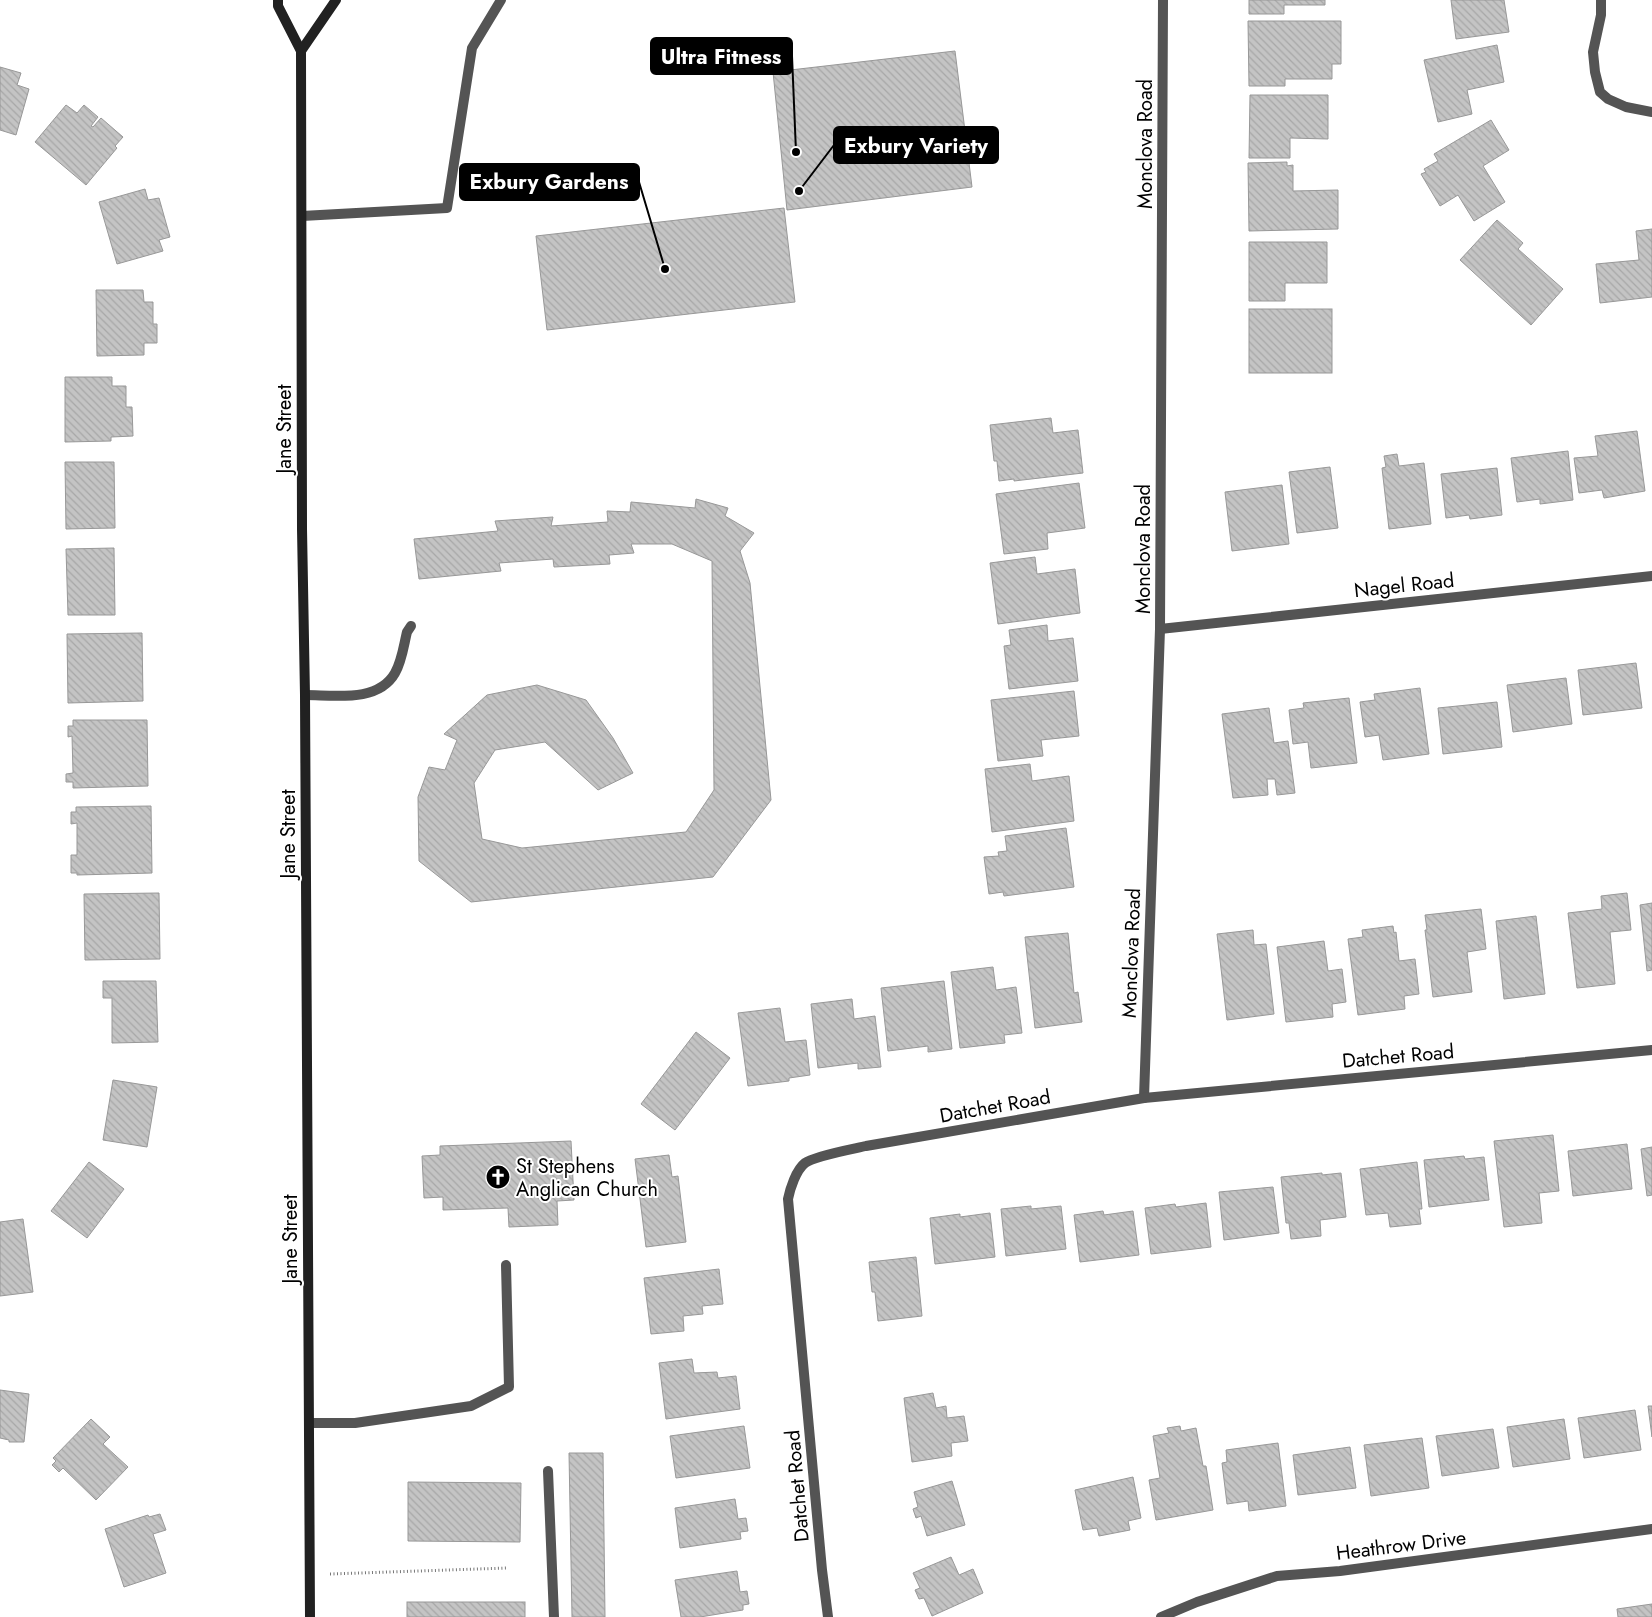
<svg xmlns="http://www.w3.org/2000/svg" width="1652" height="1617" font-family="Jost,sans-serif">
<defs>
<pattern id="building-back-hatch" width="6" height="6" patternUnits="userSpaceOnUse" patternTransform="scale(1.25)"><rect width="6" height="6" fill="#c4c4c4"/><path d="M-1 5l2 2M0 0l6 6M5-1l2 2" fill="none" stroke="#a7a7a7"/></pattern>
</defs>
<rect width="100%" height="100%" fill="#fff"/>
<g fill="url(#building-back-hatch)" stroke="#989898">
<path d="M1249 0H1325V5H1284V14H1249Z"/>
<path d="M1451 0H1504L1509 32 1456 39Z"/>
<path d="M1248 21H1341V64H1332V79H1285V86H1249Z"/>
<path d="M1497 45 1504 82 1467 90 1472 114 1438 122 1424 60Z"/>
<path d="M955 51 972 187 787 210 773 72Z"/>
<path d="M0 67 21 73 17 85 29 89 16 135 0 130Z"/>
<path d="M1250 95H1328V139L1290 138V158H1249Z"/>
<path d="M66 105 77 113 84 105 98 117 91 126 93 127 101 118 123 137 115 146 117 148 86 185 35 142Z"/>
<path d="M1491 120 1509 150 1483 166 1505 202 1474 221 1458 195 1440 206 1421 174 1426 172 1424 169 1438 161 1434 154Z"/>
<path d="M1287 162V166L1293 165V191L1338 190V229L1249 231 1248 163Z"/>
<path d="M145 189 148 200 159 198 170 237 159 240 163 251 117 264 99 202Z"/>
<path d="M784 208 795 302 547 330 536 236Z"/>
<path d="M1497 220 1523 243 1518 249 1563 289 1531 325 1460 260Z"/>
<path d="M1652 229V297L1600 303 1596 264 1639 260 1636 231Z"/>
<path d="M1249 242H1327V283H1285V301H1249Z"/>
<path d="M96 290H143L144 302H153V324H157V343H144V355L97 356Z"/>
<rect x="1249" y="309" width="83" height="64"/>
<path d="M65 377H112V386H126V407H132L133 436 111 437V441L65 442Z"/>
<path d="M1051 418 1053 433 1078 430 1083 473 1014 481V479L999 481 997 461H994L990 425Z"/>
<path d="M1637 431 1645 491 1604 498 1602 490 1579 493 1574 458 1598 456 1595 436Z"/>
<path d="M1568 451 1573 500 1540 504V499L1517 502 1511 458Z"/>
<path d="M1397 454 1399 466 1424 463 1431 524 1389 529 1382 468 1386 467 1384 456Z"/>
<path d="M65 462H114L115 528 66 529Z"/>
<path d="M1330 467 1338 528 1297 533 1289 472Z"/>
<path d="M1497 468 1502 515 1470 519 1469 515 1446 518 1441 474Z"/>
<path d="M1079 483 1085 528 1047 533 1048 549 1004 554 996 494Z"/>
<path d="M1282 485 1289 544 1232 551 1225 492Z"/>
<path d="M696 499 728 508 725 516 754 533 740 551 750 583 771 800 713 877 471 902 419 861 418 797 429 767 445 770 457 740 444 734 487 695 537 685 586 700 613 738 633 773 598 790 545 742 495 750 474 783 482 839 522 848 686 832 714 790 712 561 672 544H631L634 553 609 555 610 564 554 567 553 559 499 563 501 571 419 579 414 539 498 531 495 521 553 517 551 526 608 522 607 511 630 512 631 502 695 508Z"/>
<path d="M114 548 115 615H68L66 549Z"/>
<path d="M1035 557 1037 574 1075 569 1080 613 998 624 990 563Z"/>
<path d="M1047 625 1048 641 1073 638 1078 681 1009 689 1004 646 1011 645 1009 630Z"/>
<path d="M142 633 143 701 68 703 67 634Z"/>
<path d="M1636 663 1642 708 1583 715 1578 670Z"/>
<path d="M1566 678 1572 724 1513 732 1507 685Z"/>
<path d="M1420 688 1429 754 1383 760 1379 735 1365 737 1360 702 1375 700 1374 694Z"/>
<path d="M1074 691 1079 736 1041 740 1043 756 998 761 991 700Z"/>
<path d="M1349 698 1357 763 1311 768 1308 742 1293 744 1289 710 1304 708 1303 703Z"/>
<path d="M1497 702 1502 747 1443 754 1438 708Z"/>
<path d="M1269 708 1274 743 1288 741 1295 793 1277 795 1275 779H1267L1268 795 1233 798 1222 714Z"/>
<path d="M73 720H147L148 786 73 788V782H66V774L73 773 72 736 68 737V726H73Z"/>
<path d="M1030 764 1032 781 1069 776 1074 821 992 832 985 769Z"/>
<path d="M151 806 152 873 77 875V873H71V855H77V823L71 824V812H76V807Z"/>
<path d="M1066 828 1074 887 1004 896 1003 892 989 894 984 857 999 856 998 852 1007 851 1005 836Z"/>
<path d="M159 893 160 959 85 960 84 894Z"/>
<path d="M1627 893 1631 930 1610 932 1615 984 1577 988 1568 913 1602 909 1601 896Z"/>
<path d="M1652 903V970L1647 971 1640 905Z"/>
<path d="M1481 909 1486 949 1467 952 1472 992 1433 997 1425 930H1427L1425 915Z"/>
<path d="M1536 916 1545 994 1504 999 1496 921Z"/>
<path d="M1393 926 1394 933 1396 932 1399 961 1415 959 1419 994 1404 996 1405 1009 1358 1015 1348 939 1363 937 1362 930Z"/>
<path d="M1253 930 1254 945 1266 944 1274 1014 1227 1020 1217 934Z"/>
<path d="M1068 933 1074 993 1078 992 1082 1022 1035 1028 1025 937Z"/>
<path d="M1324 941 1328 971 1342 969 1346 1002 1332 1004 1333 1017 1286 1022 1277 947Z"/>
<path d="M993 967 996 990 1016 987 1022 1033 1004 1035 1005 1043 960 1048 951 972Z"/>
<path d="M103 981H156L158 1042 112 1043V998H103Z"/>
<path d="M944 981 952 1049 928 1052V1046L888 1051 881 988Z"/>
<path d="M852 999 854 1019 875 1016 881 1067 858 1069V1063L818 1068 811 1004Z"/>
<path d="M780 1008 785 1042 806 1040 810 1075 789 1078V1081L748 1086 738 1013Z"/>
<path d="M696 1032 730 1058 675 1130 641 1104Z"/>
<path d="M113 1080 157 1087 147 1147 103 1140Z"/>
<path d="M1553 1135 1559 1191 1539 1193 1542 1223 1504 1227 1494 1141Z"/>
<path d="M571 1141 574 1200 557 1201 558 1225 509 1227 508 1208 443 1210V1197L424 1198 422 1156 440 1155V1146Z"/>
<path d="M1627 1144 1632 1189 1573 1196 1568 1151Z"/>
<path d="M1652 1147V1195L1647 1196 1641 1149Z"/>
<path d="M669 1155 672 1177 678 1176 686 1242 646 1247 635 1159Z"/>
<path d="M1464 1156 1465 1159 1484 1157 1489 1200 1429 1207 1424 1160Z"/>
<path d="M89 1162 124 1189 87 1238 51 1211Z"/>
<path d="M1417 1162 1422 1209H1419L1421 1224 1390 1227 1388 1213 1366 1215 1360 1169Z"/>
<path d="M1322 1173V1175L1341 1173 1346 1217 1320 1220 1321 1236 1291 1239 1289 1223H1286L1281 1177Z"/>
<path d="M1273 1187 1279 1233 1224 1240 1219 1192Z"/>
<path d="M1206 1203 1211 1247 1151 1254 1145 1208 1175 1204 1176 1207Z"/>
<path d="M1031 1206V1209L1061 1206 1066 1249 1006 1256 1001 1209Z"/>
<path d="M1103 1211 1104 1215 1133 1211 1139 1255 1080 1262 1074 1215Z"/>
<path d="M990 1213 995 1257 935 1264 930 1218 960 1214V1217Z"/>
<path d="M23 1219 33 1292 0 1296V1222Z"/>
<path d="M916 1257 922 1316 878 1321 875 1292H872L869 1262Z"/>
<path d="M719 1269 723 1304 702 1306 703 1314 683 1316 684 1331 651 1334 644 1278Z"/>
<path d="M692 1359 694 1373 717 1372 718 1378 736 1376 740 1409 666 1419 659 1363Z"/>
<path d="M0 1390 29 1394 24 1442H9V1440L0 1438Z"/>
<path d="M933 1393 936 1408 946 1406 947 1418 964 1416 968 1441 951 1443 952 1456 912 1462 904 1398Z"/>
<path d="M1648 1406H1652V1437Z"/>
<path d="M1635 1410 1641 1450 1584 1458 1578 1418Z"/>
<path d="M91 1419 110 1437 103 1444 128 1467 96 1500 63 1468 59 1472 52 1465 56 1461 53 1458Z"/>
<path d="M1564 1419 1570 1459 1513 1467 1507 1427Z"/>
<path d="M744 1426 750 1468 676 1478 670 1436Z"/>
<path d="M1180 1426 1181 1431 1196 1428 1203 1466H1206L1213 1510 1156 1520 1149 1480 1160 1478 1153 1436 1169 1433 1167 1428Z"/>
<path d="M1493 1429 1499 1468 1442 1476 1436 1436Z"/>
<path d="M1422 1438 1429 1488 1371 1496 1364 1445Z"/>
<path d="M1278 1443 1286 1506 1249 1511 1248 1501 1227 1504 1222 1463 1227 1462 1226 1450Z"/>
<path d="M1350 1447 1356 1488 1298 1495 1293 1455Z"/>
<path d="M569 1453H603L605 1617H572Z"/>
<path d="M1133 1477 1141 1518 1128 1521 1130 1530 1099 1536 1097 1528 1083 1530 1075 1490Z"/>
<path d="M952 1481 965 1525 927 1536 921 1516 916 1518 913 1509 918 1507 914 1492Z"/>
<path d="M408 1482 521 1483 520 1542 408 1541Z"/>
<path d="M735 1499 738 1519 746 1518 748 1531 740 1532 741 1539 680 1548 675 1508Z"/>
<path d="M160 1514 166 1530 153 1534 166 1573 124 1587 105 1529 148 1515 149 1517Z"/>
<path d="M951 1557 959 1575 973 1569 983 1593 932 1616 924 1598 919 1599 915 1590 920 1588 913 1573Z"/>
<path d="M737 1571 740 1592 747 1591 749 1604 743 1605V1610L700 1617H681L675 1580Z"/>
<rect x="407" y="1602" width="118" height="15"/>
<path d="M1652 1604V1617H1618L1617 1609Z"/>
</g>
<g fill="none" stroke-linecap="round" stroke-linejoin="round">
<path stroke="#767676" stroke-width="3" stroke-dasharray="1 2.5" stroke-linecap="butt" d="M330 1574 507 1568"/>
<g stroke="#545454" stroke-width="10">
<path d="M302 216 447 208 472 48 501 0"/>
<path d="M305 695C334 695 378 703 395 673 402 661 404 644 407 632L411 626"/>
<path d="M309 1423H355L471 1406 509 1387 506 1265"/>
<path d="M548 1471 554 1617"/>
</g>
<g stroke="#545454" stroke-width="10">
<path d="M1601 0V15L1593 52 1595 72 1600 92 1608 99 1626 107 1652 112"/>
<path d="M1160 629 1652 576"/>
<path d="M1144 1098 1160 629 1163 0"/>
<path d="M828 1617 822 1570 788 1199C790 1189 796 1170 805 1163 814 1156 853 1149 866 1146L1144 1098 1652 1050"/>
<path d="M1161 1617 1197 1602 1277 1576 1340 1571 1652 1529"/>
</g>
<g stroke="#212121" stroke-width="10">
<path d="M278 0V6L301 51 302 529 305 695 310 1617"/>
<path d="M301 51 336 0"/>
</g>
</g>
<defs>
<symbol id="church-disc" viewBox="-11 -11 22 22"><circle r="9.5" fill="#000" stroke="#fff"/><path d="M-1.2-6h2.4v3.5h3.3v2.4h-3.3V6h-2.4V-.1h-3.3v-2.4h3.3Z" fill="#fff"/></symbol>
</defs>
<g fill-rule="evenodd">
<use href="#church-disc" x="484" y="1163" width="28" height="28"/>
</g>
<g text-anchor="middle" stroke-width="4" stroke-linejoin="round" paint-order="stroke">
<g font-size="20" fill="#000" stroke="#fff">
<text transform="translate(1145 144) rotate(-90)" y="7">Monclova Road</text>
<text transform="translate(284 429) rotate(-90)" y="7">Jane Street</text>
<text transform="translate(1143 549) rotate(-90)" y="7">Monclova Road</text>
<text transform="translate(1404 585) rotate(-6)" y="7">Nagel Road</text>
<text transform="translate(288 834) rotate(-90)" y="7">Jane Street</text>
<text transform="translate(1131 953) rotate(-88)" y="7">Monclova Road</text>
<text transform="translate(1398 1056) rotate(-5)" y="7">Datchet Road</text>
<text transform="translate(995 1106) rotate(-10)" y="7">Datchet Road</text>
<text transform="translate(290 1239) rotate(-90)" y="7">Jane Street</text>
<text transform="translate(797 1486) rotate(-95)" y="7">Datchet Road</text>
<text transform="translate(1401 1545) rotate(-7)" y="7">Heathrow Drive</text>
</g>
<g font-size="20" fill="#000" stroke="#fff" text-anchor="start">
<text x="516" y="1173">St Stephens<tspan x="516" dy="23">Anglican Church</tspan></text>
</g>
</g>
<path fill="none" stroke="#000" stroke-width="2" d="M796 152L792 56M799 191L834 145M665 269L639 182"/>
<g fill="#000" stroke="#fff" stroke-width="2">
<circle cx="796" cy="152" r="5"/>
<circle cx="799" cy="191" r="5"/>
<circle cx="665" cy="269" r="5"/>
</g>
<g fill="#000" stroke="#000" stroke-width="2">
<rect x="651" y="38" width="141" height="36" rx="5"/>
<rect x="834" y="127" width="164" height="36" rx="5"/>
<rect x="460" y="164" width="179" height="36" rx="5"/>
</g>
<g font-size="21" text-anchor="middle" font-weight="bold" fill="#fff">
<text x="721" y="64">Ultra Fitness</text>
<text x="916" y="153">Exbury Variety</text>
<text x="549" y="189">Exbury Gardens</text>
</g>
</svg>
